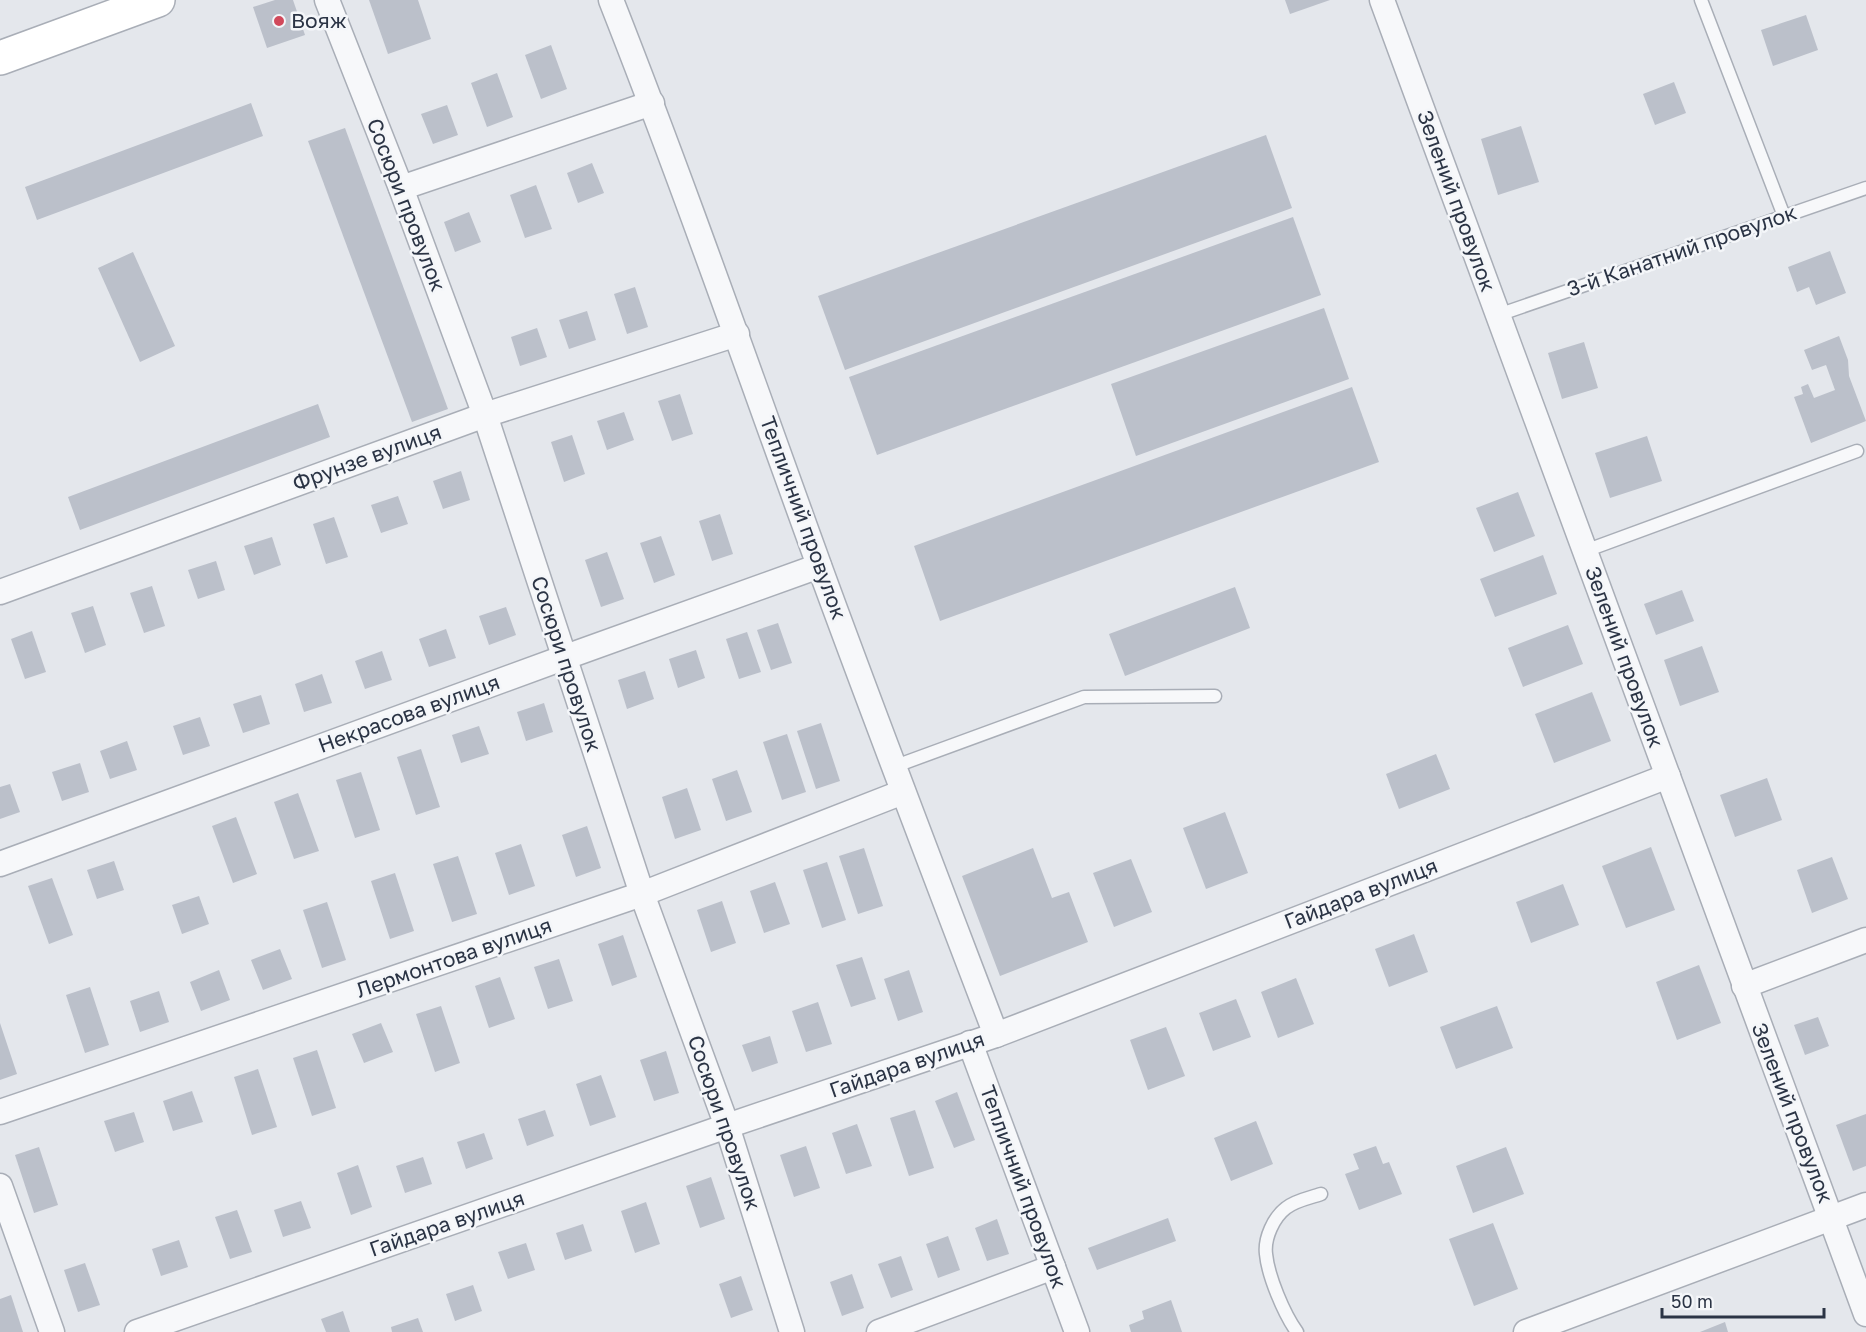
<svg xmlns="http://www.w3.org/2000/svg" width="1866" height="1332" font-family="'Golos Text',sans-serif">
<rect width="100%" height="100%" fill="#e4e7ec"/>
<g fill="#bbc0ca">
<path d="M275 0H293L305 35 267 48 253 7Z"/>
<path d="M369 0H418L431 39 388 54Z"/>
<path d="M1285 0H1330L1290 14Z"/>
<path d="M1806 15 1818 50 1773 66 1761 30Z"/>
<path d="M551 45 567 89 541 99 525 55Z"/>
<path d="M497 73 513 117 487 127 471 83Z"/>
<path d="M1674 82 1686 113 1655 125 1643 94Z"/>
<path d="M251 103 263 136 37 220 25 187Z"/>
<path d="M447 105 458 135 433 144 421 114Z"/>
<path d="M1521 126 1539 182 1498 195 1481 139Z"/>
<path d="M345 128 448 409 412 422 308 141Z"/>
<path d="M1266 135 1292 208 845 370 818 296Z"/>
<path d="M592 163 604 193 578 203 567 173Z"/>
<path d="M536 185 552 229 525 238 510 195Z"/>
<path d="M469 212 481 242 455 252 444 222Z"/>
<path d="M1293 217 1321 295 877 455 849 377Z"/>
<path d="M1830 251 1846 293 1816 305 1809 287 1797 292 1788 267Z"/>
<path d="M133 252 175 346 140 362 98 268Z"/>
<path d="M635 287 648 327 627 334 614 294Z"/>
<path d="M1324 308 1349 379 1136 456 1111 384Z"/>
<path d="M587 311 596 340 569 349 559 320Z"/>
<path d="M537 328 547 357 520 366 511 337Z"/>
<path d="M1839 336 1848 360 1849 376 1866 421 1811 443 1794 397 1803 394 1801 387 1808 384 1814 398 1835 390 1826 365 1812 370 1804 350Z"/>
<path d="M1584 342 1598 388 1562 399 1548 353Z"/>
<path d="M1352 387 1379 462 940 621 914 546Z"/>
<path d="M680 394 693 434 672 441 658 401Z"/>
<path d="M318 404 330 437 80 530 68 497Z"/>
<path d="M624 412 634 440 607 450 597 421Z"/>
<path d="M572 435 585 474 564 482 551 442Z"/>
<path d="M1647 436 1662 481 1610 498 1595 453Z"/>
<path d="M461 471 470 500 443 509 433 481Z"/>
<path d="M1518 492 1535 536 1494 552 1476 508Z"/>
<path d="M398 496 408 524 381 533 371 505Z"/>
<path d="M720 514 733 554 712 561 699 521Z"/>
<path d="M334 517 348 557 326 564 313 524Z"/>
<path d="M661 536 675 575 654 583 640 543Z"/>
<path d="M272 537 281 565 254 575 244 546Z"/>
<path d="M607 552 624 599 601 607 585 560Z"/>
<path d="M1543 555 1557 594 1495 617 1480 579Z"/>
<path d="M216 561 225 590 198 599 188 570Z"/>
<path d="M152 586 165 626 144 633 130 593Z"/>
<path d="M1235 587 1250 628 1125 676 1109 634Z"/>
<path d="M1682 590 1694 621 1656 635 1644 604Z"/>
<path d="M93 606 106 645 85 653 71 613Z"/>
<path d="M506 607 516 635 489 645 479 616Z"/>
<path d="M778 623 792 663 771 670 757 630Z"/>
<path d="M1568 625 1583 664 1523 687 1508 648Z"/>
<path d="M446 629 456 658 429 667 419 639Z"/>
<path d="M32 631 46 672 25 679 11 639Z"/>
<path d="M747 632 761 672 739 679 726 639Z"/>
<path d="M1702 646 1719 692 1680 706 1664 660Z"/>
<path d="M696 650 705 678 678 688 669 659Z"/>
<path d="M382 651 392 680 365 689 355 661Z"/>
<path d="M645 671 654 699 627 709 618 680Z"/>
<path d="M322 674 332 703 304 712 295 684Z"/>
<path d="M1592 692 1611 741 1554 763 1535 714Z"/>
<path d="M261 695 270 724 243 733 233 704Z"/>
<path d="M544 703 553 732 526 741 517 712Z"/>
<path d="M200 717 210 746 183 755 173 726Z"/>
<path d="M821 723 840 781 816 789 797 731Z"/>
<path d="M479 726 489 754 461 763 452 735Z"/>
<path d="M787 734 806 792 782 800 763 742Z"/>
<path d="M127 741 137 770 110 779 100 751Z"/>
<path d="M421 749 440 807 416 815 397 757Z"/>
<path d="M1436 754 1450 789 1399 809 1386 774Z"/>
<path d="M80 763 89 792 62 801 52 772Z"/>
<path d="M737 770 752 812 726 821 712 779Z"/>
<path d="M361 772 380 830 355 838 336 780Z"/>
<path d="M1767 778 1782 820 1735 837 1720 795Z"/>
<path d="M10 784 20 812 0 819V787Z"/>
<path d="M687 788 701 830 675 839 662 797Z"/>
<path d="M298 793 319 851 294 859 274 802Z"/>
<path d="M1225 812 1248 873 1206 889 1183 828Z"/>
<path d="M236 817 257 874 233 883 212 826Z"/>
<path d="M587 826 601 868 576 877 562 835Z"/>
<path d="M521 844 535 886 509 895 495 853Z"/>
<path d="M1651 847 1675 910 1626 928 1602 866Z"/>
<path d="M864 848 883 906 858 914 839 856Z"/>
<path d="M1033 848 1052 898 1069 892 1088 942 1000 976 962 876Z"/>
<path d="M458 856 477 914 452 922 433 864Z"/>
<path d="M1832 857 1848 899 1812 913 1797 870Z"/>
<path d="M1131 859 1152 912 1114 927 1093 873Z"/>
<path d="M114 861 124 890 97 899 87 870Z"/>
<path d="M827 862 846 920 822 928 803 870Z"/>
<path d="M395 873 414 931 390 939 371 881Z"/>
<path d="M52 878 73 935 49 944 28 886Z"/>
<path d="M775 882 790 924 764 933 750 891Z"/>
<path d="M1563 884 1579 925 1531 943 1516 902Z"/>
<path d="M199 896 209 924 182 934 172 905Z"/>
<path d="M722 901 736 943 711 952 697 910Z"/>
<path d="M327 902 346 960 322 968 303 910Z"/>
<path d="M1414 934 1428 972 1389 987 1375 949Z"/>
<path d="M623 935 637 977 612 986 598 944Z"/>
<path d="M280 949 292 979 263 990 251 960Z"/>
<path d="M862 957 876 999 851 1007 836 965Z"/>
<path d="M559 959 573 1001 548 1009 534 967Z"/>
<path d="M1699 965 1721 1023 1677 1040 1656 982Z"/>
<path d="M219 970 230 1000 201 1011 190 982Z"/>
<path d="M909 970 923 1012 898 1021 884 979Z"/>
<path d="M500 977 515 1019 489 1028 475 986Z"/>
<path d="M1296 978 1314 1024 1278 1038 1261 992Z"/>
<path d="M90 987 109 1045 85 1053 66 995Z"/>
<path d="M159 991 169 1022 140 1032 130 1001Z"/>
<path d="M1236 999 1251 1037 1213 1051 1199 1013Z"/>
<path d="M818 1002 832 1044 806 1052 792 1011Z"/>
<path d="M441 1006 460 1063 435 1072 416 1014Z"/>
<path d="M1497 1006 1513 1048 1456 1069 1440 1027Z"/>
<path d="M1818 1017 1829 1046 1805 1055 1794 1025Z"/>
<path d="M0 1023 17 1074 0 1080Z"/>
<path d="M381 1023 393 1052 364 1063 352 1034Z"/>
<path d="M1166 1027 1185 1076 1148 1090 1130 1040Z"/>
<path d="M770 1036 778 1063 752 1072 742 1045Z"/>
<path d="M317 1050 336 1108 312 1116 293 1058Z"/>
<path d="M666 1051 679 1093 654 1101 640 1060Z"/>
<path d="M258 1069 277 1127 252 1135 234 1077Z"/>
<path d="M601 1075 616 1117 590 1126 576 1084Z"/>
<path d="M192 1091 203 1122 173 1131 163 1101Z"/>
<path d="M957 1092 975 1140 954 1148 935 1101Z"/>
<path d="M545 1110 554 1136 527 1146 518 1119Z"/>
<path d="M915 1110 934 1168 909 1176 890 1118Z"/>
<path d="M134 1112 144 1142 115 1152 104 1121Z"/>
<path d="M1866 1114V1166L1853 1171 1836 1125Z"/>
<path d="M1256 1121 1273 1164 1231 1181 1214 1138Z"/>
<path d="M857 1124 872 1166 846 1174 832 1133Z"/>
<path d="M484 1133 493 1159 466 1169 457 1142Z"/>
<path d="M806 1146 820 1188 794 1197 780 1155Z"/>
<path d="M1376 1146 1383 1164 1389 1162 1402 1194 1359 1210 1345 1174 1359 1169 1353 1154Z"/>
<path d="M39 1147 58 1205 34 1213 15 1155Z"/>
<path d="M1506 1147 1524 1194 1473 1213 1456 1166Z"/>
<path d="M423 1157 432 1184 405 1193 396 1166Z"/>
<path d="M358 1165 372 1207 351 1215 337 1173Z"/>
<path d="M711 1177 725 1219 700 1228 686 1186Z"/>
<path d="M301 1201 311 1228 283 1237 274 1210Z"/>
<path d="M646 1202 660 1244 635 1253 621 1211Z"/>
<path d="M237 1210 252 1252 230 1259 215 1217Z"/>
<path d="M1168 1218 1176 1241 1097 1270 1088 1248Z"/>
<path d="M997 1219 1009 1254 987 1261 975 1228Z"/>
<path d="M1493 1223 1518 1289 1474 1306 1449 1239Z"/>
<path d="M583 1224 592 1251 565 1260 556 1233Z"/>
<path d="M948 1236 960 1270 938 1278 926 1244Z"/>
<path d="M179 1240 188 1267 161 1276 152 1249Z"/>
<path d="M526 1243 535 1270 508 1279 498 1252Z"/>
<path d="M901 1256 913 1290 891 1298 878 1264Z"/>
<path d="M85 1263 100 1305 78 1312 64 1270Z"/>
<path d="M852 1274 864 1308 842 1316 830 1282Z"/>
<path d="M741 1276 753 1310 731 1318 719 1284Z"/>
<path d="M473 1285 482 1311 455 1321 446 1294Z"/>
<path d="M11 1295 23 1332H0V1299Z"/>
<path d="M1171 1300 1182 1332H1131L1129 1325 1144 1319 1142 1311Z"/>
<path d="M343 1311 350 1332H326L321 1319Z"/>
<path d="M418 1318 423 1332H392L391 1327Z"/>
<path d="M1725 1322 1728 1332H1700Z"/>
</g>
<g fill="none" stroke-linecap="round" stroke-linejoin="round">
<defs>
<g id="lane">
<path d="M1701 0 1784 216"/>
<path d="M1498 315 1866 188"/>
<path d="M1585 551 1857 451"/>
<path d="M893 767 1084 697 1215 696"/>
<path d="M1297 1332C1284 1314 1268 1276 1266 1254 1264 1238 1274 1217 1286 1208 1296 1200 1310 1198 1321 1194"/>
</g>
<g id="street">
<path d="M327 0 401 188 485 415 642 894 727 1126 792 1332"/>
<path d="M611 0C685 188 751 378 820 568 877 724 937 880 996 1035"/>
<path d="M1382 0 1866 1314"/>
<path d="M401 188 652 103"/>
<path d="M0 592 485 415 737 334"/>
<path d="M0 864 563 658 819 566"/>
<path d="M1744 986 1866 940"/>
<path d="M970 1043 1077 1332"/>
<path d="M0 1112 642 894 903 792"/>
<path d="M0 1186 52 1332"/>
<path d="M137 1332 727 1126 996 1035 1668 776"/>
<path d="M879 1332 1053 1267"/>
<path d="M1526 1332 1866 1205"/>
</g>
<path id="secondary" d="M0 58 158 0"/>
</defs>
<use href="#lane" stroke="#a9aeb7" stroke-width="15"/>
<use href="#street" stroke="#a9aeb7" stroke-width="27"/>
<use href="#secondary" stroke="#a9aeb7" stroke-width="36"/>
<use href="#lane" stroke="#f7f8fa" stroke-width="12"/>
<use href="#street" stroke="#f7f8fa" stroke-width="24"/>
<use href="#secondary" stroke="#fff" stroke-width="33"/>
</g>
<circle fill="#d1495b" stroke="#f4f6f9" stroke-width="2" cx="279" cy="21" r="6"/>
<g text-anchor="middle" stroke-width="5" stroke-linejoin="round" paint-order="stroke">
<g font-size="21" fill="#2b3445" stroke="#f4f6f9" text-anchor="start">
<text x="291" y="28">Вояж</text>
</g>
<g font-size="21" fill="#2b3445" stroke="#f4f6f9">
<text transform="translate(1456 201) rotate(70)" y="7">Зелений провулок</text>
<text transform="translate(406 205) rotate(69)" y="7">Сосюри провулок</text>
<text transform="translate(1682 251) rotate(-19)" y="7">3-й Канатний провулок</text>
<text transform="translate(367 458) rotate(-20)" y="7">Фрунзе вулиця</text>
<text transform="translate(803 518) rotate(70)" y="7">Тепличний провулок</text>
<text transform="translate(1624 657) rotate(70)" y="7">Зелений провулок</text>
<text transform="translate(566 664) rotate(72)" y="7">Сосюри провулок</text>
<text transform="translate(409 714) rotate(-20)" y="7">Некрасова вулиця</text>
<text transform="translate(1361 894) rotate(-21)" y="7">Гайдара вулиця</text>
<text transform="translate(454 958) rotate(-19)" y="7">Лермонтова вулиця</text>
<text transform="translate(907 1065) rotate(-19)" y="7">Гайдара вулиця</text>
<text transform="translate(1792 1113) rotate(69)" y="7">Зелений провулок</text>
<text transform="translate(724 1123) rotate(71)" y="7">Сосюри провулок</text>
<text transform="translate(1023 1187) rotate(70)" y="7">Тепличний провулок</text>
<text transform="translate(447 1224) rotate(-19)" y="7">Гайдара вулиця</text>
</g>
</g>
<path d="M1662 1308v9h162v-9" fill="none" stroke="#2b3445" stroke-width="3"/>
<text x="1671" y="1308" font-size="18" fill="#2b3445" stroke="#f4f6f9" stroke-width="4.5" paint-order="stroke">50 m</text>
</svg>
